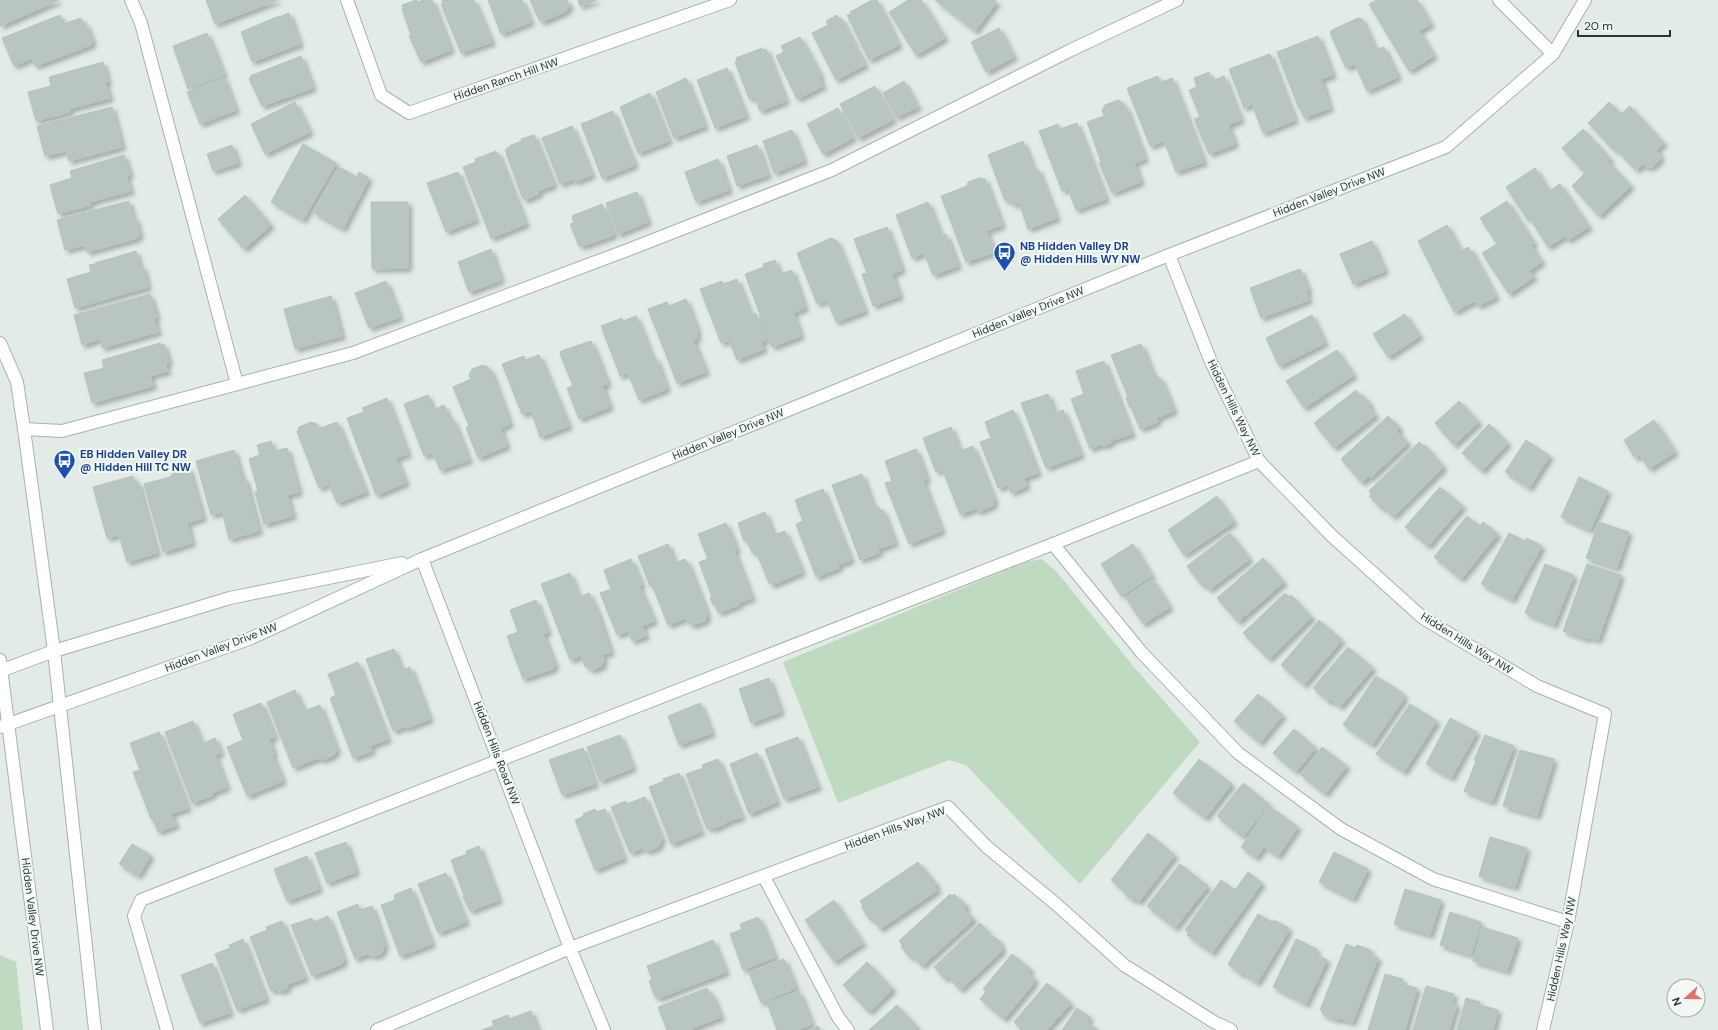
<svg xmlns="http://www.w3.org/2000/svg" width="1718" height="1030" font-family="'DM Sans',sans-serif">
<defs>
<filter id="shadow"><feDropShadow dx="3.5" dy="3.5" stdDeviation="2" flood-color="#0004"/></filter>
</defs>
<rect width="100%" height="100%" fill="#e3ebe6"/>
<g fill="#bedbc1">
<path d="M1042 559 1056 571 1134 667 1200 742 1080 884 1047 851 966 765 949 760 838 803 783 662 1026 562Z"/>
<path d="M0 955 16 962 23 1030H0Z"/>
</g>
<g fill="#b8c6bf" stroke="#b6c4bc" filter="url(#shadow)">
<path d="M0 0H59L0 26Z"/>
<path d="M206 0H278L215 24Z"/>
<path d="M416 0 418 2 423 0H432L451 50 421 62 409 36 411 35 402 9 403 8 402 5Z"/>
<path d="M442 0H474L492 42 461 53 441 4 443 3Z"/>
<path d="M488 0H522L531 22 501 34Z"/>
<path d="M530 0H567L570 7 566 9 567 11 542 22 540 19 539 20Z"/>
<path d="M578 0H597L580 6Z"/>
<path d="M872 0H877L899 45 869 60 847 15 851 14 850 12Z"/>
<path d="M908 0H921L945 38 916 55 889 12Z"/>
<path d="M935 0H994L997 2 975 31Z"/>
<path d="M1376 0H1417L1431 24 1419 31 1434 56 1409 71 1369 4Z"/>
<path d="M289 13 300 44 252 62 241 32 279 16V17Z"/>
<path d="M60 15 63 24 81 18 84 25 86 24 93 42 91 43V45L41 64 35 66 32 58 14 66 2 38Z"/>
<path d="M837 15 839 19 841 18 865 65 836 80 812 33 828 25 826 21Z"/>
<path d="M1358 18 1362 19 1376 50 1384 47 1398 77 1367 91 1355 64 1346 68 1330 33 1332 30Z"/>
<path d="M999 28 1014 57 986 72 971 42Z"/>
<path d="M207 33 224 75 188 89 173 46Z"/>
<path d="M1318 36 1333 75 1321 79 1330 108 1304 118 1300 108 1299 109 1277 52Z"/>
<path d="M800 37 821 76 819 77 823 86 797 99 776 56 784 52 781 46Z"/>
<path d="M762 48 763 50 766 49 786 101 760 111 755 97 749 99 735 62 737 61 736 58Z"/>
<path d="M1270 54 1295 120 1263 133 1252 104 1244 108 1229 69Z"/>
<path d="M301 56 313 88 262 106 249 79 251 78 250 76Z"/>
<path d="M103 62 108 82 105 83 110 98 69 109 70 112 36 121 28 92 51 86 49 77Z"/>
<path d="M727 68 746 116 715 128 697 80Z"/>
<path d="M1209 72 1212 81 1224 76 1241 120 1228 125 1235 144 1209 154 1194 119 1200 117 1189 90 1197 87 1194 78Z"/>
<path d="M1158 76 1160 83 1172 78 1204 162 1176 172 1164 141 1150 146 1127 88Z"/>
<path d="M224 78 236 110 200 124 187 92Z"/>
<path d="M686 78 705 126 674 138 656 92Z"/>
<path d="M904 81 918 107 896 117 883 93Z"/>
<path d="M875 86 893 120 858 138 840 104Z"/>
<path d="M650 93 669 141 638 153 620 107Z"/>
<path d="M1118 100 1122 102 1124 107H1126L1145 159 1134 163 1141 182 1112 193 1099 163 1101 162 1087 122 1104 116 1102 110 1105 105Z"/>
<path d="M295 102 310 132 265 154 251 124Z"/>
<path d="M1609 102 1621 114 1630 106 1664 143 1656 150 1660 154V160L1652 167H1646L1643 164 1636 170 1617 150 1615 151 1588 123Z"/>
<path d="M112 107 122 147 69 161 66 151 45 156 37 126Z"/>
<path d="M838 108 853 138 823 154 807 124Z"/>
<path d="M613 111 635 165 602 178 581 124Z"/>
<path d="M1077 123 1106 199 1076 210 1068 189 1062 191 1039 131 1058 124 1060 129Z"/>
<path d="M572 126 592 175 575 182 574 179 560 184 542 138Z"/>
<path d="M1583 129 1610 158 1608 161 1631 186 1599 216 1572 186 1585 173 1562 148Z"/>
<path d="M792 130 804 161 774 173 763 141Z"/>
<path d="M534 135 554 185 538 191 539 194 525 200 523 197H522L505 150 511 145 522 141 521 139Z"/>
<path d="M1023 141 1034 170 1038 169 1057 218 1028 229 1019 203 1013 205 1010 199 1005 201 988 155Z"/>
<path d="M303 144 336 163 303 220 271 202Z"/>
<path d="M232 145 238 163 213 171 207 154Z"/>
<path d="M757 145 768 175 737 186 727 156Z"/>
<path d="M496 151 497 154 498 153 526 224 491 238 463 167 476 162 475 159Z"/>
<path d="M124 155 130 175 126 176 131 191 90 202 91 205 58 214 50 185 72 178 70 171Z"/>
<path d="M718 159 729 190 696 202 685 172Z"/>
<path d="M339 167 357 177 359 172 369 178 343 229 314 213Z"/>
<path d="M1535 168 1549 191 1560 184 1589 227 1568 240 1565 236 1548 247 1530 218 1528 220 1506 187Z"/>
<path d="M458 172 476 220 446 232 427 183Z"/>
<path d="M980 178 985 179 1002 225 986 231 995 252 966 262 941 196 967 186 968 182Z"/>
<path d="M637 192 648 222 618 234 606 203Z"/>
<path d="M245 195 271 225 244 249 218 219Z"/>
<path d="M129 201 133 219H136L140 236H138V238L87 252 85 245 65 250 57 220Z"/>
<path d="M1507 201 1534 243 1531 245 1542 262 1529 271 1534 277 1509 294 1482 253 1497 244 1480 218Z"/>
<path d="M371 202H408V268L372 269Z"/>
<path d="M928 202 941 236 946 234 958 266 933 275 924 253 912 258 896 215Z"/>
<path d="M602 204 614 235 583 246 582 245 579 246 570 224 574 223 572 216Z"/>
<path d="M1447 225 1461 251 1468 247 1471 252 1472 251 1496 297 1478 306 1475 301 1454 312 1418 241Z"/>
<path d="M887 227 902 270 892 274 900 296 873 306 862 274 867 273 854 239Z"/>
<path d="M831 238 837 241 865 311 836 322 827 300 817 304 797 253Z"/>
<path d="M1372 241 1385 271 1353 284 1340 254Z"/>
<path d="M491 249 501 280 469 292 458 262Z"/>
<path d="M136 251 140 267H143L148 287 75 308 67 279 91 272 89 265 95 264V263Z"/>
<path d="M775 260 780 274 792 270 805 308 793 313 801 336 772 347 745 274 764 267 763 264Z"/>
<path d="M1300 269 1309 291 1306 292 1309 300 1261 318 1250 288Z"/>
<path d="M737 279 751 315 756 313 766 340 761 342 764 349 737 360 729 340 721 343 700 289 722 281 723 284Z"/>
<path d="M386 281 400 317 369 328 355 293Z"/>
<path d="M150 294 157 318 154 319 158 332 102 348 100 339 82 345 74 315Z"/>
<path d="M331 296 342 336 295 349 284 309Z"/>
<path d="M686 299 698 332H696L698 338 693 340 706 372 677 383 648 309 667 302 669 306Z"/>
<path d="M1405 314 1420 336 1388 357 1373 334Z"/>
<path d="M1312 315 1325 343 1279 366 1266 338Z"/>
<path d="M636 316 653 359 656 358 667 389 639 400 628 373 620 376 601 326 622 318 623 321Z"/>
<path d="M591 341 608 384 602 386 610 407 579 419 567 388 573 386 560 354 561 351Z"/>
<path d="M160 343 161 345 164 344 169 363 165 364 168 371 150 376 153 386 92 403 84 373 104 368 102 360Z"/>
<path d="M1141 344 1154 376 1157 375 1159 379H1161L1174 411 1157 418 1158 422 1140 429 1131 407 1130 408 1126 398 1128 397 1111 355Z"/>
<path d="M1337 350 1354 375 1304 408 1286 381Z"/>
<path d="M539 355 569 426 540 437 531 411 522 414 502 364 524 356 525 360Z"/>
<path d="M1104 361 1132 434 1110 441 1111 443 1103 446 1102 444 1090 449 1071 399 1084 394 1076 371Z"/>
<path d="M483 365 488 367 490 372 491 371 510 424 500 428 507 446 478 458 466 428 469 426 453 387 471 379 469 375 472 369Z"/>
<path d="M1356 390 1361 397 1363 395 1371 405 1369 407 1376 415 1334 448 1314 423Z"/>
<path d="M1048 394 1055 413 1063 410 1064 414H1065L1081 455 1046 468 1021 403Z"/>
<path d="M428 395 433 410 444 405 450 420 453 419 469 460 440 470 433 453 424 456 404 404Z"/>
<path d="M387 398 408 454 396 458 406 483 376 495 347 418 364 412 362 408Z"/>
<path d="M1459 401 1479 422 1454 445 1435 423Z"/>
<path d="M1013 410 1038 473 1024 478 1027 486 1011 493 1008 485 998 488 980 442 991 438 985 422Z"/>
<path d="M1388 416 1400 428 1397 431 1408 443 1370 478 1369 476 1362 483 1341 459Z"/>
<path d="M1654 420 1675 452 1649 469 1640 455 1635 458 1624 440Z"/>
<path d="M311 422 317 424 318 429 337 422 366 492 337 503 329 484 319 488 297 432 299 427Z"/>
<path d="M1489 424 1508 443 1482 471 1462 453Z"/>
<path d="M951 427 960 451 973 446 995 501 992 502 994 505 978 512 977 508 960 514 942 469 936 472 923 438Z"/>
<path d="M1526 440 1550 456 1529 488 1505 472Z"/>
<path d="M271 441 274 451 287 448 299 492 287 495 293 516 264 524 255 492 258 491 249 459 260 455 257 445Z"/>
<path d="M1419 442 1424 446 1425 445 1444 467 1393 517 1384 507 1382 509 1369 496 1371 494 1369 491Z"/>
<path d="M916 449 927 479 923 481 942 531 909 544 885 483 892 481 885 461Z"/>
<path d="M234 450 242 479 245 478 259 531 229 539 222 512 211 515 196 461Z"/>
<path d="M189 468 203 518 187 523 192 543 163 552 144 484 170 477 174 472Z"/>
<path d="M862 474 874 508 878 506 880 511 883 510 895 543 878 549 879 553 860 560 832 485Z"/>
<path d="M133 476 134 483 138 482 157 553 127 562 119 535 107 538 93 487Z"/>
<path d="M1579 477 1608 491 1590 530 1561 517Z"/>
<path d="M1440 487 1463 506 1428 546 1405 527Z"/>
<path d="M823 489 851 560 838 565 839 568 816 577 796 524 803 521 795 500Z"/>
<path d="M1217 496 1234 522 1184 555 1168 530Z"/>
<path d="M765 512 774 535 785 531 802 572 772 585 771 583H769L756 552 752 553 747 540 744 541 738 523Z"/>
<path d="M1467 516 1480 526 1483 522 1498 534 1461 579 1434 557Z"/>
<path d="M1599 522 1629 532 1617 568 1586 558Z"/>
<path d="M726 523 737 550 734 551 752 598 738 603 739 605 718 613 715 604 713 605 710 598 712 597 699 562 708 559 698 534Z"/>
<path d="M1230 533 1250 559 1209 590 1205 584 1202 586 1187 566Z"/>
<path d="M1509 533 1525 541 1527 538 1542 546 1512 600 1481 584Z"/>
<path d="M668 544 675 563 685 559 689 566 706 610 707 616 705 621 693 625 688 623 686 618 668 625 652 585 650 586 638 556Z"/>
<path d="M1133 544 1152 576 1121 596 1101 564Z"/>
<path d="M1263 558 1284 582 1238 622 1217 598Z"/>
<path d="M631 559 642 585 639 586 654 621 642 626 646 636 632 641 628 631 617 635 600 593 611 589 604 570Z"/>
<path d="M1545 564 1574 575 1554 625 1525 613Z"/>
<path d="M1587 564 1621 575 1598 640 1588 637 1587 639 1563 631Z"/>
<path d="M570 573 579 597 589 593 598 613 611 652 602 655 604 659 602 666 592 670 585 666 581 656 570 660 541 584Z"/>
<path d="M1152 579 1170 607 1143 624 1125 597Z"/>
<path d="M1285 593 1290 597 1291 595 1312 617 1269 659 1243 633Z"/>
<path d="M536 600 548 632 543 634 555 665 553 669 523 679 507 636 518 632 510 610Z"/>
<path d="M1319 620 1342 640 1304 685 1281 665Z"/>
<path d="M1348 647 1373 668 1340 707 1331 700 1329 702 1313 688Z"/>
<path d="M394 649 402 670 410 667 430 719 407 728V726L393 731 366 659Z"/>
<path d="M358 662 388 739 370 746 372 751 353 758 330 698 336 695 328 674Z"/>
<path d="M1376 676 1403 693 1402 695 1405 697 1372 745 1343 725Z"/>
<path d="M769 678 781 712 751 723 739 689Z"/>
<path d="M295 690 304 711 320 705 337 750 334 755 322 760 318 758 293 768 267 702Z"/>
<path d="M1258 694 1283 715 1260 743 1234 721Z"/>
<path d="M261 703 275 737 269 739 274 753 272 754 283 781 247 796 227 747 243 740 233 714Z"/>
<path d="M700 703 712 733 679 745 668 716Z"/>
<path d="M1410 704 1437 721 1404 772 1376 754Z"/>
<path d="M1450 718 1477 732 1451 778 1426 764Z"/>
<path d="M193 721 202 744 215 738 221 753 215 755 227 787 212 793 213 795 192 803 165 732Z"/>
<path d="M1294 729 1316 748 1296 772 1273 753Z"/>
<path d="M159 732 188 808 171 814 176 825 158 832 152 818 151 819 133 772 140 770 130 743Z"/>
<path d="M620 735 633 768 600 781 587 747Z"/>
<path d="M1485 735 1514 746 1492 802 1464 791 1476 761 1474 760Z"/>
<path d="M798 737 818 787 784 799 765 749Z"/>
<path d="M1322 747 1347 766 1325 794 1301 775Z"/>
<path d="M583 748 595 784 562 795 549 760Z"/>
<path d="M1520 750 1554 759 1537 816 1503 806Z"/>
<path d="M757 753 777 802 749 814 730 764Z"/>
<path d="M718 759 742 817 727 822 724 824 713 829 712 827 707 829 686 774 703 768 702 765Z"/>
<path d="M1199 759 1232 784 1205 818 1173 793Z"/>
<path d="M679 773 701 832 671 844 649 787 664 781 663 779Z"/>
<path d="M1243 783 1269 804 1243 837 1217 816Z"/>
<path d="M645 797 662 839 658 847 648 851 642 848 630 853 611 807 626 801 627 804Z"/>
<path d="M1269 806 1298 827 1278 856 1264 847 1256 858 1241 847Z"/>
<path d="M595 809 596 812 605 809 624 858 595 870 575 820 584 816 583 814Z"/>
<path d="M1148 833 1175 855 1139 902 1135 899H1131L1125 894 1124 891 1111 880Z"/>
<path d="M1490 837 1527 848 1515 887 1479 876Z"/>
<path d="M346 842 356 872 327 883 315 853Z"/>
<path d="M132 844 151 855 138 876 119 864Z"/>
<path d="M479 846 499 900 470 911 463 897 464 896 451 860 467 854 466 851Z"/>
<path d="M1334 852 1368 869 1353 899 1319 882Z"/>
<path d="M307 856 319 889 287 901 274 869Z"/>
<path d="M918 862 937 885 935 887 938 890 880 929 872 918 870 920 862 908 863 906 860 901Z"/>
<path d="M1180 864 1208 886 1175 928 1147 906Z"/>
<path d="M1248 872 1262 883 1212 953 1187 935 1189 933 1185 930 1221 880 1235 890Z"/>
<path d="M446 873 466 922 438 933 418 884Z"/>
<path d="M411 888 432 944 400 956 381 905 395 900 394 895Z"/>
<path d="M1405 889 1441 900 1430 935 1394 924Z"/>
<path d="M950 894 952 896 954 894 967 906 964 909 974 919 922 966 913 956 910 958 901 946 903 945 899 941Z"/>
<path d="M834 900 863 943 834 962 805 920Z"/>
<path d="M358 904 360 910 372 906 385 945 381 954 374 956 367 954 355 959 337 912Z"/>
<path d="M1450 912 1481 922 1471 955 1440 945Z"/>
<path d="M1258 914 1272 922 1274 920 1289 928 1287 932H1288L1257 983 1245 975V973H1243L1242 975 1228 964Z"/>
<path d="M328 916 344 959 342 964 312 976 291 925 312 918 314 922Z"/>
<path d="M758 917 761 922 775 957 743 970 730 934 742 929 740 924Z"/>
<path d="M282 921 305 978 288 984 287 989 280 991 276 989 271 991 250 937 267 930 266 927Z"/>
<path d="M980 923 990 934 988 936 995 937 1001 943V948L1003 950 960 990 948 976 945 979 934 967Z"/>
<path d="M1482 927 1518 938 1507 971 1473 961Z"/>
<path d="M243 939 266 999 237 1010 215 954 230 948 229 945Z"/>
<path d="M1296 939 1317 949 1315 954 1327 960 1306 1004 1273 987Z"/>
<path d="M713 940 726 972 659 998 658 996 655 997 649 981 652 980 647 966Z"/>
<path d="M1346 944 1356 948 1357 945 1371 950 1370 954 1378 958 1352 1023 1339 1018 1338 1020 1324 1015 1322 1013 1323 1011 1320 1010Z"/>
<path d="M1012 954 1031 969 1028 973 1035 979 1033 982 1034 983 1004 1019 980 999 986 992 983 989Z"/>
<path d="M784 959 796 988 761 1003 749 973Z"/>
<path d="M867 962 893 989 869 1012 843 985Z"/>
<path d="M212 963 230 1013 200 1023 181 975Z"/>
<path d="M1385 974 1403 979 1402 984 1417 988 1405 1030H1368Z"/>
<path d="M1047 983 1071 1003 1047 1030H1022L1014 1022Z"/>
<path d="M1426 986 1454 994 1452 1003 1457 1004 1449 1030H1413Z"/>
<path d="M707 988 710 995 712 994 721 1017 688 1030H667L658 1007Z"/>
<path d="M799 991 812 1024 797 1030H777L767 1003Z"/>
<path d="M1466 998 1480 1002V1005L1498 1010 1493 1030H1457Z"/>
<path d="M897 1005 920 1030H869Z"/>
<path d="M1077 1008 1090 1017 1087 1022 1098 1030H1062Z"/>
<path d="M531 1011 538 1030H481L494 1026 492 1021 508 1015 509 1019Z"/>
<path d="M818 1026 820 1030H811Z"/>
</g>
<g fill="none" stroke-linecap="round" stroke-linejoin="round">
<defs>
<g id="minor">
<path d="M131 0 141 23 237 384"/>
<path d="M347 0 381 95 409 113 730 0"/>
<path d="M1499 0 1553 54"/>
<path d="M1169 255 1211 362 1259 461 1332 536 1423 618 1537 686 1605 714 1568 922 1543 1030"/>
<path d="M0 343 17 382 24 429 54 651 95 1030"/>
<path d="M24 429 62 431 353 353 625 251 832 170 1071 50 1177 0"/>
<path d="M1053 544 1142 653 1238 753 1341 829 1433 879 1568 922"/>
<path d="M422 559 570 948 604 1030"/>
<path d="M0 660 47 1030"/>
<path d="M0 671 54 651 230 598 402 563"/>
<path d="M0 727 249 639 422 559 1169 255 1446 147 1553 54 1585 0"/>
<path d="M764 877 838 1017 848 1030"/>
<path d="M167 1030 134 916 141 900 1053 544 1259 461"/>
<path d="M377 1030 570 948 948 807 987 847 1056 904 1124 965 1214 1022 1231 1030"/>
</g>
</defs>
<use href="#minor" stroke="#a6b3ac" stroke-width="14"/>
<use href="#minor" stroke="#fff" stroke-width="12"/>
</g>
<defs>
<symbol id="bus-pin" viewBox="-11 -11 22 30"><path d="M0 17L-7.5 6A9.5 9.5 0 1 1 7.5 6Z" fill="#1a4fb4" stroke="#f3f8f5"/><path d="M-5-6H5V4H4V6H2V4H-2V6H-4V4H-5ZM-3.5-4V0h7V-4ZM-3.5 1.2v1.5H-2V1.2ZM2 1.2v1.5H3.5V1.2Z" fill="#fff"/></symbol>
</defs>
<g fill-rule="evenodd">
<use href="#bus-pin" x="992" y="240" width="25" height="34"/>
<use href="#bus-pin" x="52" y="448" width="25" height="34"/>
</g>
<g text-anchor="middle" stroke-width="4" stroke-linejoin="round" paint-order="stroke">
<g font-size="11" fill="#243b31" stroke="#f3f8f5">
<text transform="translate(506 79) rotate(-19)" y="4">Hidden Ranch Hill NW</text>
<text transform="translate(1329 192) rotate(-21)" y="4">Hidden Valley Drive NW</text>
<text transform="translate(1028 312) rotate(-22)" y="4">Hidden Valley Drive NW</text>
<text transform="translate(1234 408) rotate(64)" y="4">Hidden Hills Way NW</text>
<text transform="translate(728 434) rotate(-22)" y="4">Hidden Valley Drive NW</text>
<text transform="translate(1467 643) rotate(32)" y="4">Hidden Hills Way NW</text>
<text transform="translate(221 647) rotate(-21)" y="4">Hidden Valley Drive NW</text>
<text transform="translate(497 753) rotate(69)" y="4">Hidden Hills Road NW</text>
<text transform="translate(895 828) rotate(-20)" y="4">Hidden Hills Way NW</text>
<text transform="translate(33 917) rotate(83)" y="4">Hidden Valley Drive NW</text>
<text transform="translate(1561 949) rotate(-78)" y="4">Hidden Hills Way NW</text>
</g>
<g font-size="11" font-weight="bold" fill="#164399" stroke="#f3f8f5" text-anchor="start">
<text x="1020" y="250">NB Hidden Valley DR<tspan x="1020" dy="13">@ Hidden Hills WY NW</tspan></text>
<text x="80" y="458">EB Hidden Valley DR<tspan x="80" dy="13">@ Hidden Hill TC NW</tspan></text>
</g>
</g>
<g transform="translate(1686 998) rotate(249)"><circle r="19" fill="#f3f8f5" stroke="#a0aca7"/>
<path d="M0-3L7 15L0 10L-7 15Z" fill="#e57167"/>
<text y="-6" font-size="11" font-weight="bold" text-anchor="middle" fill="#243b31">N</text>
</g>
<path d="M1578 30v6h92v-6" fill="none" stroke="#243b31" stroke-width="2"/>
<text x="1584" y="30" font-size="12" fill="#243b31" stroke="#f3f8f5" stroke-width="3" paint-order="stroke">20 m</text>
</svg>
